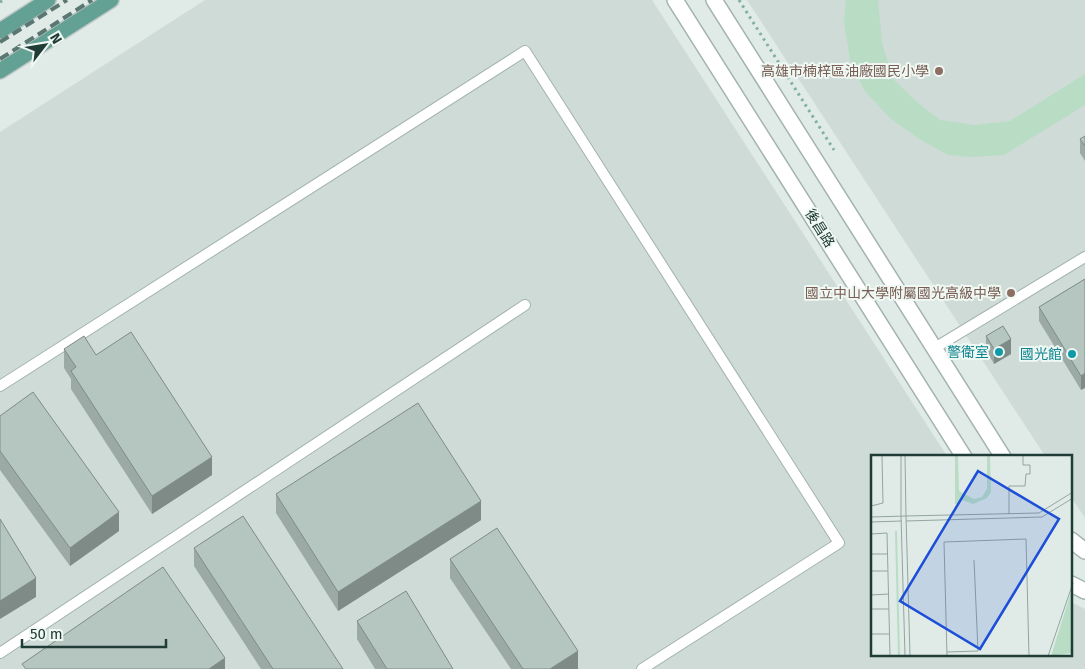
<svg xmlns="http://www.w3.org/2000/svg" width="1085" height="669" font-family="'Fira Sans','Noto Sans TC',sans-serif">
<rect width="100%" height="100%" fill="#e0ebe7"/>
<g fill="#cedbd6">
<path d="M205 0H652L947 456 872 457V655H1071V602L1085 609V669H0V132Z"/>
<path d="M747 0H1085V518L1071 497V457L1045 456Z"/>
</g>
<path fill="#b8ddc4" d="M846 0H878L882 43 893 79 918 103 940 120 974 125 1010 121 1085 74V105L1004 155 972 157 948 155 921 140 891 119 864 90 850 60 844 21Z"/>
<g fill="none" stroke-linecap="round" stroke-linejoin="round">
<defs>
<g id="service">
<path d="M933 349 1085 257"/>
<path d="M0 386 525 51 839 543 642 669"/>
<path d="M0 653 525 305"/>
</g>
<g id="tertiary">
<path d="M675 0 964 457"/>
<path d="M714 0 1003 457"/>
<path d="M1071 540 1085 551"/>
<path d="M1071 584 1085 591"/>
</g>
<g id="primary">
<path d="M0 31 48 0"/>
<path d="M0 71 111 0"/>
</g>
</defs>
<use href="#service" stroke="#a3b3ae" stroke-width="12"/>
<use href="#tertiary" stroke="#a3b3ae" stroke-width="18"/>
<use href="#primary" stroke="#c1c8c7" stroke-width="18"/>
<g stroke="#80afa3" stroke-width="3" stroke-dasharray="2.5 4" stroke-linecap="butt">
<path d="M739 0 834 150"/>
<path d="M0 2 4 0"/>
</g>
<use href="#service" stroke="#fff" stroke-width="10"/>
<use href="#tertiary" stroke="#fff" stroke-width="15"/>
<use href="#primary" stroke="#64a195" stroke-width="15"/>
<g stroke="#5b7771" stroke-width="4" stroke-dasharray="10 5" stroke-linecap="butt">
<path d="M0 42 67 0"/>
<path d="M0 59 92 0"/>
</g>
</g>
<g fill="#9caaa5">
<path d="M1085 136V161L1080 153V139Z"/>
<path d="M1085 279 1081 390 1039 321V307Z"/>
<path d="M986 336 1011 354 994 364 986 350Z"/>
<path d="M64 349 96 355 212 475 152 514 71 389V379L64 368Z"/>
<path d="M0 416 119 531 70 566 0 470Z"/>
<path d="M276 494 481 520 338 611 276 513Z"/>
<path d="M194 548 343 669H261L194 566Z"/>
<path d="M450 559 578 669H511L450 578Z"/>
<path d="M357 621 453 669H375L357 639Z"/>
</g>
<g fill="#7f8b86">
<path d="M1011 339V354L994 364V349Z"/>
<path d="M1085 373V388L1081 390V376Z"/>
<path d="M212 457V475L152 514V496Z"/>
<path d="M481 501V520L338 611V592Z"/>
<path d="M119 512V531L70 566V548Z"/>
<path d="M36 578V597L0 619V601Z"/>
<path d="M578 651V669H550Z"/>
<path d="M225 658V669H209Z"/>
</g>
<g fill="#b5c6c0" stroke="#7f8b86">
<path d="M1085 136V146L1080 139Z"/>
<path d="M1085 279V373L1081 376 1039 307Z"/>
<path d="M1003 326 1011 339 994 349 986 336Z"/>
<path d="M131 332 212 457 152 496 71 371 76 367 64 349 84 336 96 355Z"/>
<path d="M33 392 119 512 70 548 0 451V416Z"/>
<path d="M418 403 481 501 338 592 276 494Z"/>
<path d="M243 516 343 669H273L194 548Z"/>
<path d="M0 519 36 578 0 601Z"/>
<path d="M497 528 578 651 550 669H523L450 559Z"/>
<path d="M163 567 225 658 209 669H26L22 664Z"/>
<path d="M406 591 453 669H387L357 621Z"/>
</g>
<g fill="#8d6e63" stroke="#f0f8f4" stroke-width="2">
<circle cx="939" cy="71" r="5"/>
<circle cx="1011" cy="293" r="5"/>
</g>
<g fill="#0f9aa8" stroke="#f0f8f4" stroke-width="2">
<circle cx="999" cy="352" r="5"/>
<circle cx="1072" cy="354" r="5"/>
</g>
<g text-anchor="middle" stroke-width="4" stroke-linejoin="round" paint-order="stroke">
<g font-size="14" fill="#785e54" stroke="#f0f8f4" text-anchor="end">
<text x="929" y="76">高雄市楠梓區油廠國民小學</text>
<text x="1001" y="298">國立中山大學附屬國光高級中學</text>
</g>
<g font-size="14" fill="#203c36" stroke="#f0f8f4">
<text transform="translate(820 228) rotate(58)" y="5">後昌路</text>
</g>
<g font-size="14" fill="#0d838f" stroke="#f0f8f4" text-anchor="end">
<text x="989" y="357">警衛室</text>
<text x="1062" y="359">國光館</text>
</g>
</g>
<g transform="translate(871 455)">
<rect width="201" height="201" fill="#e0ebe7"/>
<path d="M84 1H87L88 36 103 44 111 42 116 34V1H119L120 37 116 43 102 49 89 44 88 49H84ZM24 76H26L29 201H27ZM201 134V198L180 201Z" fill="#b8ddc4"/>
<path fill="none" stroke="#93a5a0" stroke-width="1" d="M30 1V61M34 1 35 61 168 58 202 37M0 51 12 48 11 1M138 59V31H154L155 19H159V10H152V1M30 61 34 201M0 62 35 61 39 201M35 66 171 62 202 43M0 67 31 66M0 79 16 78 19 201M0 99H17M0 116H17M0 140 18 139M0 154H18M0 179H18M76 197 107 196 103 105M76 201 73 87 155 84 158 201M177 201 202 128"/>
<path fill="#1d4ed8" fill-opacity="0.15" stroke="#1d4ed8" stroke-width="2.5" d="M107 16 188 64 109 194 29 146Z"/>
<rect width="201" height="201" fill="none" stroke="#203c36" stroke-width="2.5"/>
</g>
<g transform="translate(45 45) rotate(59)" stroke="#f0f8f4" stroke-width="4" paint-order="stroke">
<path d="M0-4L9 19L0 12L-9 19Z" fill="#203c36"/>
<text y="-8" font-size="14" font-weight="bold" text-anchor="middle" fill="#203c36">N</text>
</g>
<path d="M22 639v8h144v-8" fill="none" stroke="#203c36" stroke-width="2.5"/>
<text x="30" y="639" font-size="15" fill="#203c36" stroke="#f0f8f4" stroke-width="4" paint-order="stroke">50 m</text>
</svg>
